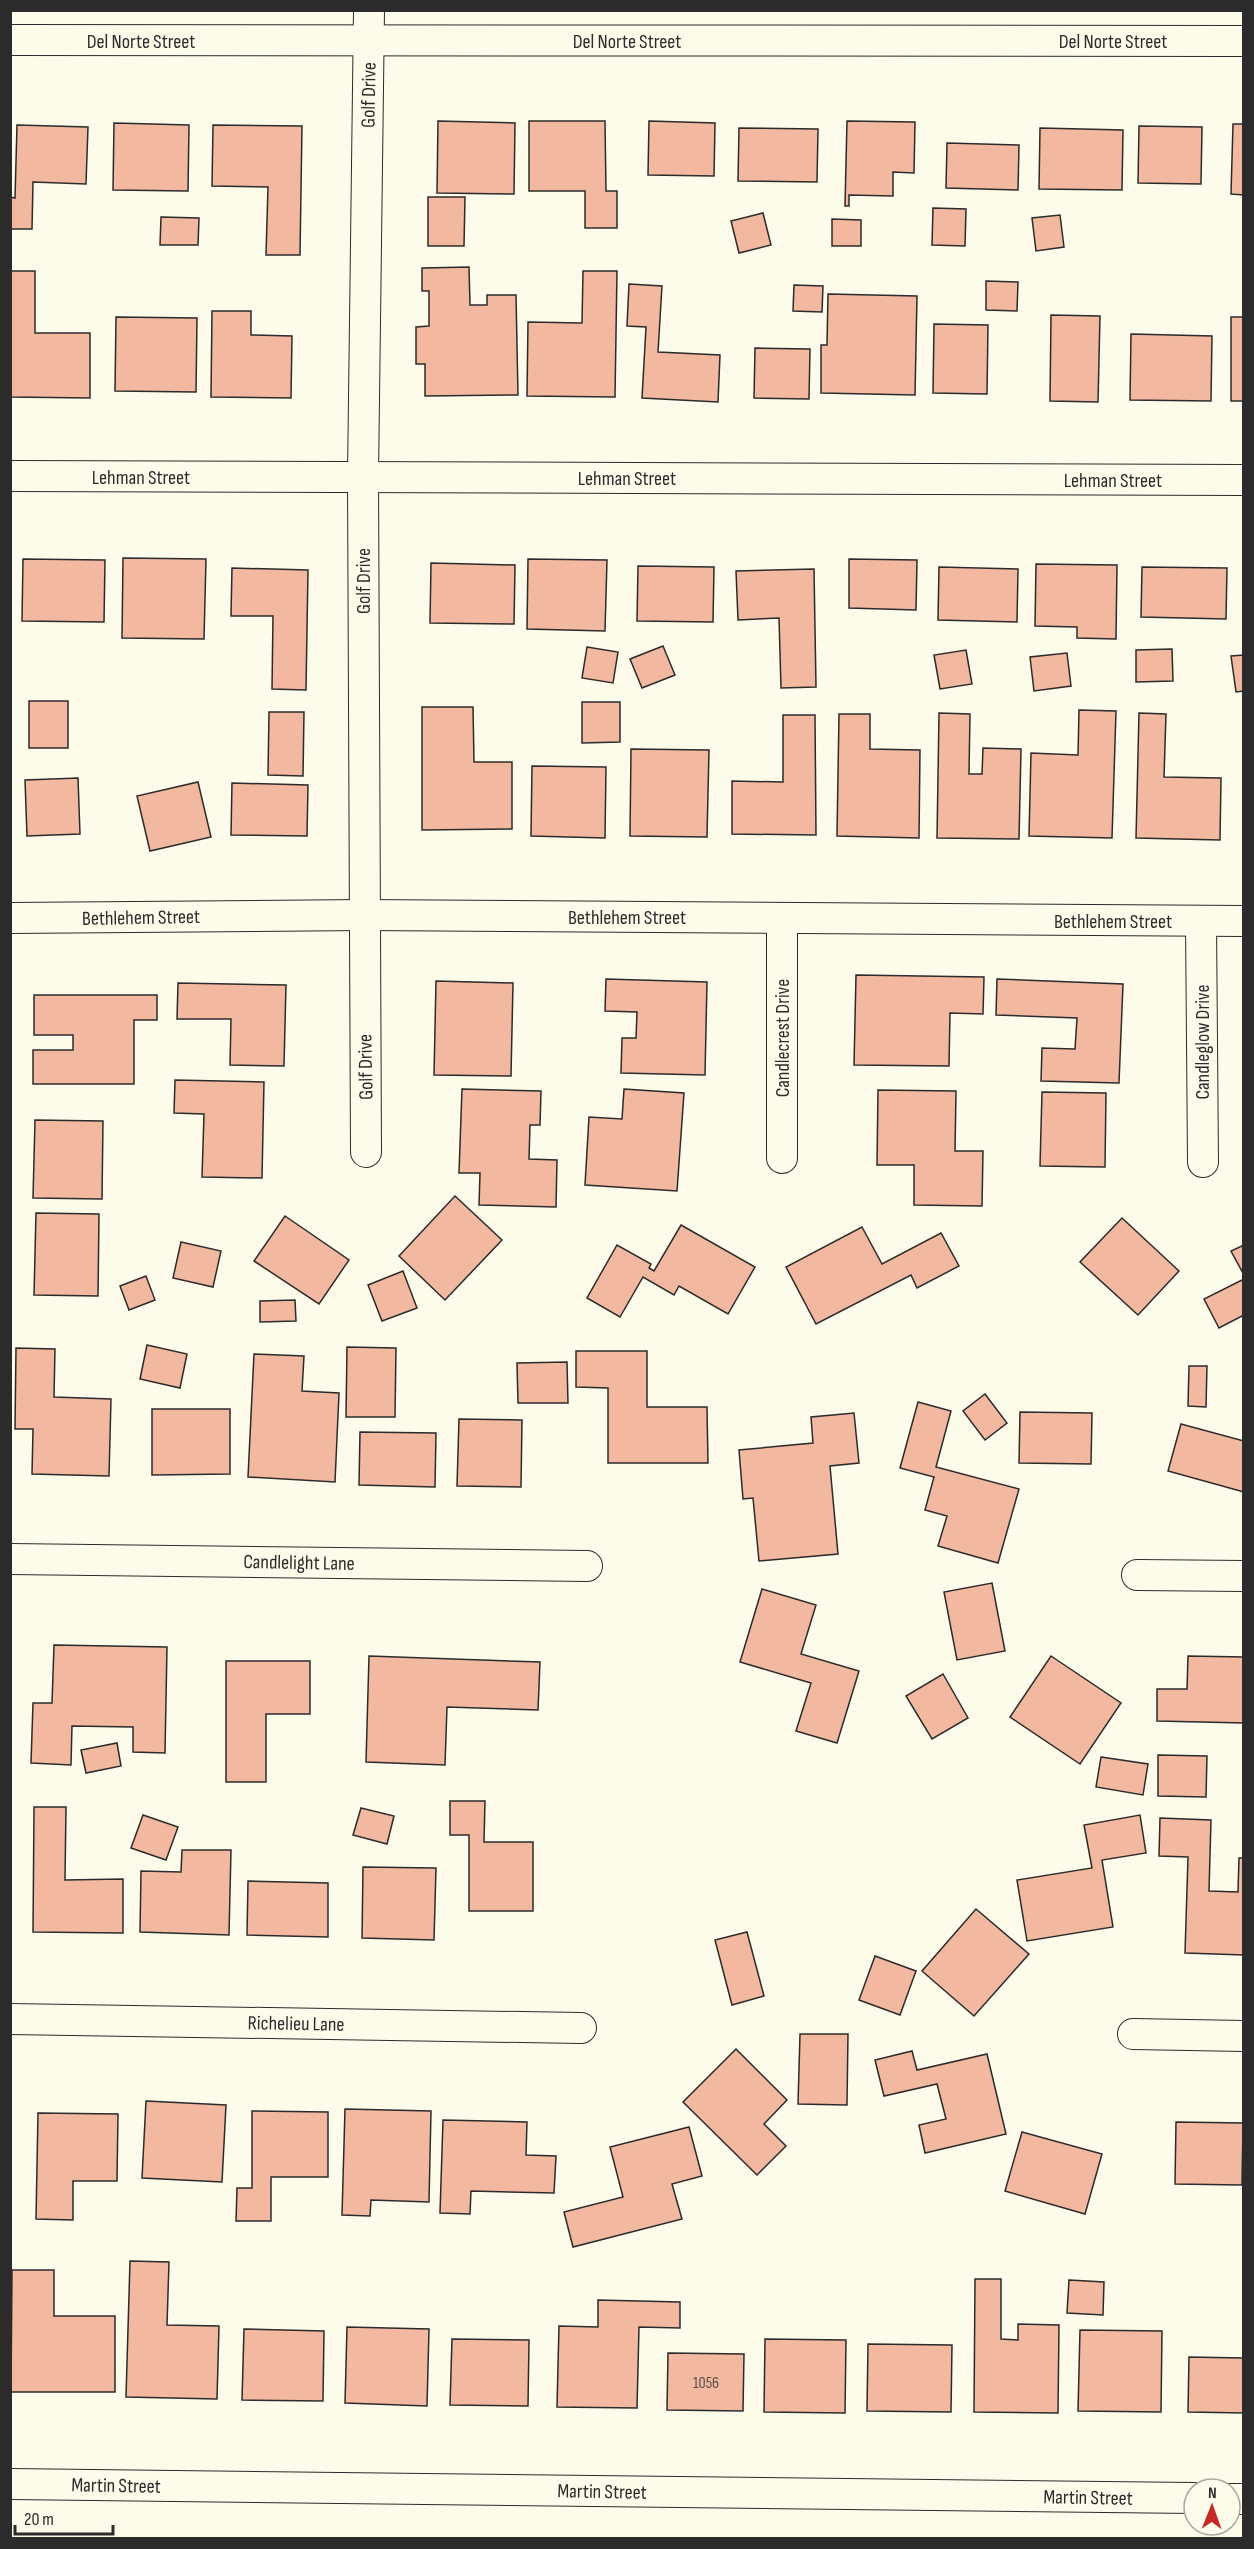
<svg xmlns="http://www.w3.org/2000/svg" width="1254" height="2549" font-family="'Sofia Sans Condensed',sans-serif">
<rect width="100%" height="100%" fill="#fdfbea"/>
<g fill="#f2b8a0" stroke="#2b2b2b" stroke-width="1.5">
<path d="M438 121 515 123 514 194 437 193Z"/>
<path d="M529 121H605L606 191H617V228H585V191H529Z"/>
<path d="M649 121 715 123 714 176 648 175Z"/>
<path d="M847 121 915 122 914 173 893 172V196L849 195V206H845Z"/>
<path d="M114 123 189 125 188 191 113 190Z"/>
<path d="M1233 124H1244V195L1231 194Z"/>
<path d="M17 125 88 127 86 184 33 182 32 229H10V197L15 198Z"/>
<path d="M213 125 302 126 300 255H266L268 187 212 186Z"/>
<path d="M1139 126 1202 127 1201 184 1138 183Z"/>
<path d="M739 128 818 129 817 182 738 181Z"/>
<path d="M1040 128 1123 130 1122 190 1039 189Z"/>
<path d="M947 143 1019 145 1018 190 946 188Z"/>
<path d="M428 197H465L464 246H428Z"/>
<path d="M933 208 966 209 965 246 932 245Z"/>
<path d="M763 213 771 245 739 253 731 221Z"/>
<path d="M1060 215 1064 247 1036 251 1032 218Z"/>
<path d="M161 217 199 218 198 245H160Z"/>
<path d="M832 219 861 220V246H832Z"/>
<path d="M469 267 470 305H487V295H516L518 395 425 396V364H416V327L429 326V291H422V268Z"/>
<path d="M10 271H35V333H90V398L10 397Z"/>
<path d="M583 271H617L615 397 527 396 528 322 582 323Z"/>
<path d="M986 281 1018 282 1017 311 986 310Z"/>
<path d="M629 284 662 286 658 352 720 355 718 402 642 398 646 327 627 326Z"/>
<path d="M794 285 823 286 822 312 793 311Z"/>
<path d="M828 294 917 296 915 395 821 393V345H827Z"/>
<path d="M212 311H251V335L292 336 291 398 211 397Z"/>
<path d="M1051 315 1100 316 1098 402 1050 401Z"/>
<path d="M116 317 197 318 196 392 115 391Z"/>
<rect x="1231" y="317" width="13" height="84"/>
<path d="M934 324 988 325 987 394 933 393Z"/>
<path d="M1131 334 1212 336 1211 401 1130 400Z"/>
<path d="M755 348 810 349 809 399 754 398Z"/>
<path d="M123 558 206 559 204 639 122 638Z"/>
<path d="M23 559 105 560 104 622 22 621Z"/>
<path d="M528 559 607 560 605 631 527 629Z"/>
<path d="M849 559 917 560 916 610 849 608Z"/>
<path d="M431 563 515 565 514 624 430 623Z"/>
<path d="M1036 564 1117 565 1116 639 1077 638V627L1035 626Z"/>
<path d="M638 566 714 567 713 622 637 621Z"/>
<path d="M939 567 1018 569 1017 622 938 620Z"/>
<path d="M1142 567 1227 568 1226 619 1141 617Z"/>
<path d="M232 568 308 570 306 690 272 689 273 616H231Z"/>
<path d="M814 569 816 687 781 688 779 618 738 620 736 571Z"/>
<path d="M663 646 675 675 642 688 630 659Z"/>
<path d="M587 647 618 652 613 683 582 678Z"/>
<path d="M1172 649 1173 681 1136 682V650Z"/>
<path d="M966 650 972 684 940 689 934 655Z"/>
<path d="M1067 653 1071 686 1034 691 1030 657Z"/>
<path d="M1244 655V691L1236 692 1231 656Z"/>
<rect x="29" y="701" width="39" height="47"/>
<path d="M582 702H620V742L582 743Z"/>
<path d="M422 707H473L474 762H512V829L422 830Z"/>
<path d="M1079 710 1116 711 1112 838 1029 836 1031 753 1078 755Z"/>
<path d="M269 712H304L303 776 268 775Z"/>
<path d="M939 713 970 714 969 774H982L983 748 1021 749 1019 839 937 838Z"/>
<path d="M1139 713 1166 714 1164 777 1221 778 1220 840 1136 838Z"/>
<path d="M839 714H870V749L920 750 919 838 837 836Z"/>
<path d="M783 715H815L816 835 732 834V781L783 782Z"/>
<path d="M631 749 709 750 707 837 630 836Z"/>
<path d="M532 766 606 767 605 838 531 836Z"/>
<path d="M78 778 80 834 27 836 25 780Z"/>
<path d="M198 782 211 837 150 851 137 796Z"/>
<path d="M232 783 308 785 307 836 231 835Z"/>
<path d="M856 975 984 977 983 1014 950 1013 949 1066 854 1065Z"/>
<path d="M606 979 707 982 705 1075 621 1073 622 1038H636L637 1012 605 1011Z"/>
<path d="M997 979 1123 984 1119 1083 1041 1081 1042 1048 1075 1049 1077 1018 996 1015Z"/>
<path d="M436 981 513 983 511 1076 434 1075Z"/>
<path d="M178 983 286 985 284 1066 230 1065 231 1019H177Z"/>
<path d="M34 995H157V1020H134V1084H33V1050H73V1035H34Z"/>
<path d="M175 1080 264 1082 262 1178 202 1177 204 1114 174 1113Z"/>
<path d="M462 1089 541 1091 540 1125H530L529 1159 557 1160 556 1207 479 1205 480 1173H459Z"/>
<path d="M624 1089 684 1093 677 1191 585 1185 589 1117 622 1119Z"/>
<path d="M878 1090 956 1091 955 1151H983L982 1206 914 1205V1165H877Z"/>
<path d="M1042 1092 1106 1093 1105 1167 1040 1166Z"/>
<path d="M35 1120 103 1121 102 1199 33 1198Z"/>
<path d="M455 1196 502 1240 445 1300 399 1256Z"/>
<path d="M36 1213 99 1214 98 1296 34 1295Z"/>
<path d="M285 1216 349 1260 319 1304 254 1261Z"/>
<path d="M1122 1218 1179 1271 1138 1315 1080 1262Z"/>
<path d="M681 1225 755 1267 728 1314 679 1286 674 1295 643 1277 620 1317 587 1298 617 1245 651 1264 649 1268 654 1271Z"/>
<path d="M862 1227 882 1264 941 1233 959 1266 917 1288 911 1275 816 1324 786 1267Z"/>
<path d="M181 1242 221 1251 213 1287 173 1278Z"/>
<path d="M1244 1245V1275L1231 1251Z"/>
<path d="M403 1271 417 1308 382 1321 368 1285Z"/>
<path d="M146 1276 155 1300 129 1310 120 1286Z"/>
<path d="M1244 1279V1315L1219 1328 1204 1299Z"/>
<path d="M295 1300 296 1321 260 1322V1301Z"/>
<path d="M147 1345 187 1354 180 1388 140 1379Z"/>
<path d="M347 1347 396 1348 395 1417H346Z"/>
<path d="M16 1348 55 1349 54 1397 111 1399 109 1476 32 1474 33 1429H15Z"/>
<path d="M576 1351H647V1407H707L708 1463H608V1388L576 1387Z"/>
<path d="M254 1354 304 1356 302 1391 339 1393 335 1482 248 1477Z"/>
<path d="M567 1362 568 1403H518L517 1363Z"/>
<path d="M1189 1366H1207L1206 1407 1188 1406Z"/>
<path d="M985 1394 1007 1423 985 1440 963 1411Z"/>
<path d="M918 1402 951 1411 936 1467 1019 1489 998 1563 938 1546 947 1516 925 1510 934 1477 900 1468Z"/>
<path d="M152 1409H230V1474L152 1475Z"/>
<path d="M1020 1412 1092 1413 1091 1464 1019 1463Z"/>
<path d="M854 1413 859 1463 830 1466 838 1554 759 1561 753 1498 743 1499 739 1450 813 1443 811 1417Z"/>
<path d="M459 1419 522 1420 521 1487 457 1486Z"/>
<path d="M1181 1424 1244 1441V1492L1168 1471Z"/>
<path d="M360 1432 436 1433 435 1487 359 1485Z"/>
<path d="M992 1583 1005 1651 957 1660 944 1592Z"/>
<path d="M762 1589 816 1605 801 1654 859 1671 837 1743 796 1731 811 1683 740 1662Z"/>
<path d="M54 1645 167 1647 165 1753 133 1752V1727L72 1726 71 1765 31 1763 33 1703H52Z"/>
<path d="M369 1656 540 1662 538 1710 447 1707 445 1765 366 1762Z"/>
<path d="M1051 1656 1121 1703 1080 1764 1010 1717Z"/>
<path d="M1188 1656 1244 1657V1723L1157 1721V1689H1187Z"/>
<path d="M226 1661H310V1714H266V1782H226Z"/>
<path d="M943 1674 968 1718 932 1739 906 1696Z"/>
<path d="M117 1743 121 1766 86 1773 81 1750Z"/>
<path d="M1158 1755 1207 1756 1206 1797 1158 1796Z"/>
<path d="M1101 1757 1148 1764 1143 1795 1096 1787Z"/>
<path d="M450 1801H485L484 1842H533V1911H469V1835H450Z"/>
<path d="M34 1807H66L65 1880 123 1879V1933L33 1932Z"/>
<path d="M361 1808 394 1816 387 1844 353 1835Z"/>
<path d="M143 1815 178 1827 166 1860 131 1848Z"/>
<path d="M1140 1815 1146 1853 1102 1860 1113 1927 1027 1941 1017 1880 1092 1868 1084 1825Z"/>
<path d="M1160 1818 1211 1820 1209 1891 1238 1892 1239 1858H1244V1955L1185 1953 1188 1857 1159 1856Z"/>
<path d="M182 1850H231L229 1935 140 1932 141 1871 181 1872Z"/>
<path d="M363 1867 436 1868 434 1940 362 1938Z"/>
<path d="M248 1881 328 1883V1937L247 1935Z"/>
<path d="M976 1909 1029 1954 974 2016 922 1971Z"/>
<path d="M747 1932 764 1996 732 2005 715 1940Z"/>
<path d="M875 1956 916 1971 900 2015 859 2000Z"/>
<path d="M800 2034H848L847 2105 798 2104Z"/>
<path d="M736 2049 787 2100 764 2124 786 2146 757 2175 683 2102Z"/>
<path d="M912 2051 917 2070 987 2054 1006 2134 925 2153 919 2125 946 2119 937 2084 884 2096 875 2060Z"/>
<path d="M146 2101 226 2105 222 2182 142 2178Z"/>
<path d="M345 2109 431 2111 429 2202 371 2200 370 2216 342 2215Z"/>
<path d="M252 2111 328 2112V2177H271V2221H236L237 2188H252Z"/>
<path d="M38 2113 118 2114 117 2181H73V2220L36 2219Z"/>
<path d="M443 2120 527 2122 526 2155 556 2156 554 2193 471 2191 470 2214 440 2213Z"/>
<path d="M1176 2122 1243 2123 1242 2185 1175 2184Z"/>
<path d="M689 2127 702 2176 672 2184 682 2219 573 2247 564 2212 623 2197 610 2147Z"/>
<path d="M1022 2132 1102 2154 1085 2214 1005 2191Z"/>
<path d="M130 2261 169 2262 167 2325 219 2326 217 2399 126 2397Z"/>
<path d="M12 2270H54V2316H115V2392H11Z"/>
<path d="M975 2279H1001V2339L1018 2340V2324L1059 2325 1058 2413 974 2412Z"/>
<path d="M1069 2280 1104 2282 1103 2315 1067 2313Z"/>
<path d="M598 2300 680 2302V2328L639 2327 637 2408 557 2407 559 2326 598 2327Z"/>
<path d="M347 2327 429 2329 427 2406 345 2403Z"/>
<path d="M244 2329 324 2331 323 2401 242 2400Z"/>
<path d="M1080 2330 1162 2331 1161 2412 1078 2411Z"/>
<path d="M452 2339 529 2340 528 2406 450 2405Z"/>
<path d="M765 2339 846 2340 845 2413 764 2412Z"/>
<path d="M868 2344 952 2345 951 2412 867 2411Z"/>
<path d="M668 2353 744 2354 743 2411 667 2410Z"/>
<path d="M1189 2357 1244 2358V2413L1188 2412Z"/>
</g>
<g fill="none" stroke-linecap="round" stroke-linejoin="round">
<defs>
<g id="street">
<path d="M10 40 1244 41"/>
<path d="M10 476 1244 480"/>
<path d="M10 918 363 915 1244 921"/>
<path d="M1201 921 1203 1162"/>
<path d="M366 1152 363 477 369 10"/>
<path d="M782 1158V918"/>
<path d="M10 1559 587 1566"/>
<path d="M1137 1575 1244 1576"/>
<path d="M10 2019 581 2028"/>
<path d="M1133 2034 1244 2036"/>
<path d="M10 2484 1194 2498"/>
<path d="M1230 2499H1244"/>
</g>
</defs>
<use href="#street" stroke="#2b2b2b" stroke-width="32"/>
<use href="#street" stroke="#fdfbea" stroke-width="30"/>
</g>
<g text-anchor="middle" stroke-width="4.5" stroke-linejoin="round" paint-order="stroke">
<g font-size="16" fill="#5d4e48">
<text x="706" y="2388">1056</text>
</g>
<g font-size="20" fill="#2b2b2b" stroke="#fdfbea">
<text x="141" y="48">Del Norte Street</text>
<text x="627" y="48">Del Norte Street</text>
<text x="1113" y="48">Del Norte Street</text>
<text transform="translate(368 95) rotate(-89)" y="7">Golf Drive</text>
<text x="141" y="484">Lehman Street</text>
<text x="627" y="485">Lehman Street</text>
<text x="1113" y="487">Lehman Street</text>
<text transform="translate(363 581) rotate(-90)" y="7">Golf Drive</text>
<text transform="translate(141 917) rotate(-1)" y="7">Bethlehem Street</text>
<text x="627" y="924">Bethlehem Street</text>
<text x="1113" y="928">Bethlehem Street</text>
<text transform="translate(782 1038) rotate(-90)" y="7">Candlecrest Drive</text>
<text transform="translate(1202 1042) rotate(-90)" y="7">Candleglow Drive</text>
<text transform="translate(365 1067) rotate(-91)" y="7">Golf Drive</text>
<text transform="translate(299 1562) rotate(1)" y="7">Candlelight Lane</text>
<text transform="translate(296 2023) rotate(1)" y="7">Richelieu Lane</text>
<text transform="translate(116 2485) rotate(1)" y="7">Martin Street</text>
<text transform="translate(602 2491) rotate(1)" y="7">Martin Street</text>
<text transform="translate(1088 2497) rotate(1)" y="7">Martin Street</text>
</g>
</g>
<rect width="1254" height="2549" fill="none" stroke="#2b2b2b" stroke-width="24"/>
<g transform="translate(1212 2507) rotate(1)"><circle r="28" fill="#fdfbea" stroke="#a9a89e" stroke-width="1.5"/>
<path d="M0-4.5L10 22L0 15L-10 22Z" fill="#c62828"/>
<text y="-9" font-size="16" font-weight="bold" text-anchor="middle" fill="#2b2b2b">N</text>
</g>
<path d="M15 2525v9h98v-9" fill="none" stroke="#2b2b2b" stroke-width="3"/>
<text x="24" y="2525" font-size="18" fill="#2b2b2b" stroke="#fdfbea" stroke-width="4.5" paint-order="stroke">20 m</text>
</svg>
